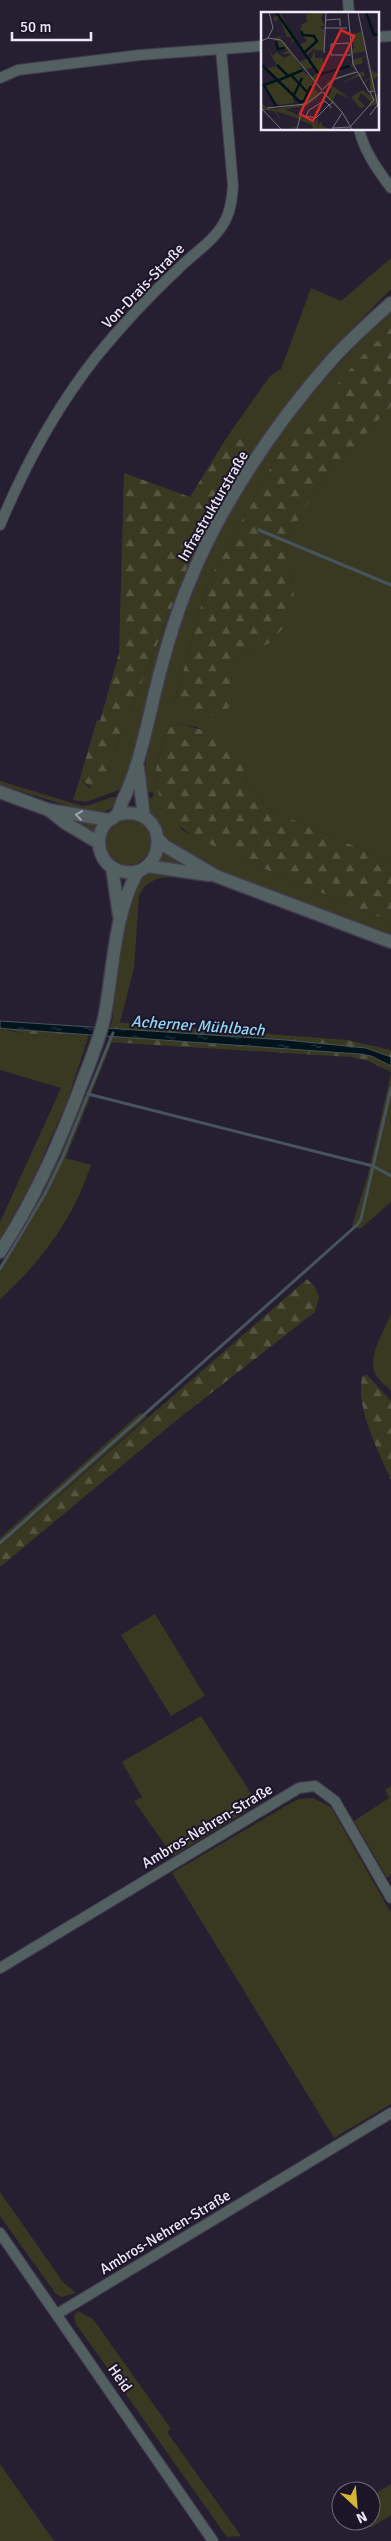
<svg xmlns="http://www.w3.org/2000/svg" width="391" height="2541" font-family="Signika,sans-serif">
<defs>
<pattern id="forest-firs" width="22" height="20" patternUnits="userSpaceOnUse" patternTransform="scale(1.25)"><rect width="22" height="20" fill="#383920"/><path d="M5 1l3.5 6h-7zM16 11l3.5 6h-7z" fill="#555641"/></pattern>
<pattern id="water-ripples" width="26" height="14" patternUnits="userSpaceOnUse" patternTransform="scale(1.25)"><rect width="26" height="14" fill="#01141c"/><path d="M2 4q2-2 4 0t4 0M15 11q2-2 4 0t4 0" fill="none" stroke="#26363e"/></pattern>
</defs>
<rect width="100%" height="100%" fill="#261f32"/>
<g fill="#383920">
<path d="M391 258V289L330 351 260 442 227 437 270 376 281 369 311 288 341 301Z"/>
<path d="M391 311V328L278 454 212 575 204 595 174 705 235 693 230 670 231 662 243 654 270 643 294 593 286 553 287 537 319 486 391 406V862L268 809 248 785 241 758 197 727 181 724 168 726 156 768 157 787 182 830 253 864 391 922V938L239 880 164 840C160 825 148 815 145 800L153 797V792L145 793C143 750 155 709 168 668 179 629 190 590 207 554 252 462 317 380 391 311Z"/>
<path d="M169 615 124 788 86 802 73 800 80 778 89 788 111 775 108 766Z"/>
<path d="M0 781 82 806C96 805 106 797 120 796L111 809 95 814 0 785Z"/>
<path d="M66 819 98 823 93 833Z"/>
<circle cx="128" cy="842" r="23"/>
<path d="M163 851 171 857 196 869 158 863Z"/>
<path d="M151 871 200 880C176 877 150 871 139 896L134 968 120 1022H112L125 919 138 878Z"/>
<path d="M0 1028 23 1034 87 1041 66 1104 30 1186 0 1239V1222L61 1088 0 1070Z"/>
<path d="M108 1042H112L66 1158 91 1165C73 1219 42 1261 0 1299V1265L18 1236 60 1156Z"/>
<path d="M391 1073V1202L360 1229 352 1226 367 1178Z"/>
<path d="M391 1314V1391C387 1387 381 1382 377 1377 365 1360 384 1331 391 1314Z"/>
<path d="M140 1413 147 1417 0 1547V1538Z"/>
<path d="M155 1614 205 1696 171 1716 121 1635Z"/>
<path d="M201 1716 258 1804 173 1856 134 1801 142 1797 122 1762Z"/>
<path d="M391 1786V1876L387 1878 354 1821 389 1798 385 1790Z"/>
<path d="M313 1798 331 1807 391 1913V2104L334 2138 172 1873 289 1804 299 1799Z"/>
<path d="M0 2192 63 2282 76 2293 62 2297 56 2294 0 2216Z"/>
<path d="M78 2311 93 2319 171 2429 167 2432 241 2536 227 2537 76 2324 74 2316Z"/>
<path d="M0 2464 54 2541H0Z"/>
<path d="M391 2484V2515L372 2527H367V2521H371V2496Z"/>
</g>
<g fill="url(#forest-firs)">
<path d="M391 328V406L319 486 287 537 286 553 294 593 287 623 270 643 243 654 231 662V672L235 693 228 709 210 716 174 705 204 595 212 575 278 454 358 360Z"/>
<path d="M227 437 260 442 219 505 185 575 108 766 111 775 108 786C94 794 90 786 80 778L97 720 100 721 119 653 124 473 190 497Z"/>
<path d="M181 724 220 735 241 758 248 785 268 809 391 862V922L253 864 196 838 169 818 161 803 157 787 156 768 168 726Z"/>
<path d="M112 1022 347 1040 391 1050V1057L366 1048 110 1028Z"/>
<path d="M8 1029 88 1035 87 1041 23 1034Z"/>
<path d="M109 1036 359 1054 371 1056 391 1066V1072L368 1061 351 1057 108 1042Z"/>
<path d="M307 1279 315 1287 319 1297 315 1312 178 1419 0 1567V1547Z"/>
<path d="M367 1375 391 1401V1480C378 1449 356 1411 362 1376Z"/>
</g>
<path fill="url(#water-ripples)" stroke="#48545d" d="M0 1021 286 1040 366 1048 391 1057V1066L371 1056 359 1054 8 1029 0 1028Z"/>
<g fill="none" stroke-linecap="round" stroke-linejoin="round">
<g stroke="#48545d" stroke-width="3">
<path d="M259 530 391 585"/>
<path d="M88 1094 373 1166 391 1176"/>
<path d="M0 1269 45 1194 62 1159 113 1033"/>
<path d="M0 1543 357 1225 361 1219 391 1088"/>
</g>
<defs>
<g id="minor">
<path d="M348 0 349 14"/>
<path d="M377 37 391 36"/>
<path d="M221 49 262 46"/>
<path d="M0 78 18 70 140 55 221 49 233 186C232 198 231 209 226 219 216 240 195 252 179 268 149 296 122 325 96 357 56 408 25 465 0 525"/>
<path d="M359 129C364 151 377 169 391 188"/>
<path d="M0 1968 299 1788 315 1786 335 1801 391 1898"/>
<path d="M0 2233 213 2541"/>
<path d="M57 2314 391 2113"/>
</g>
<g id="tertiary">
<path d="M138 768 144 817"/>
<path d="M0 792 49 810 109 820"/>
<path d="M49 810 64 822 99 843"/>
<path d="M117 815C173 801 168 884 120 871 111 868 104 862 101 853 97 842 99 829 108 821 111 819 116 817 117 814 120 811 121 804 123 800 136 773 142 746 149 718 159 673 171 626 189 583 219 507 275 424 329 363 348 341 370 322 391 303"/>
<path d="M158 839 165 846 216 876 391 942"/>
<path d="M147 866 209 875"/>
<path d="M112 867 119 915"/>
<path d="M0 1252C35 1199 61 1140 83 1080 91 1060 99 1040 104 1019 114 969 113 916 138 871"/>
</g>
</defs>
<use href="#minor" stroke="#423b4d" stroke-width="12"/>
<use href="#tertiary" stroke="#423b4d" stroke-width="15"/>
<use href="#minor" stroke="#536062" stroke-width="10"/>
<use href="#tertiary" stroke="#536062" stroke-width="12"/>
</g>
<defs><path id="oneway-chevron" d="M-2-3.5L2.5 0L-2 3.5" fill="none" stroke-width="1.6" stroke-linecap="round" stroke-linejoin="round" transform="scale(1.25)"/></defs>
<use stroke="#a0a4ac" href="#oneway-chevron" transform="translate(79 815) rotate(-172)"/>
<g text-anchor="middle" stroke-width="4" stroke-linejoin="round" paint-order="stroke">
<g font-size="15" fill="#ede9f6" stroke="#1c1528">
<text transform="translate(143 286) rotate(-46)" y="5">Von-Drais-Straße</text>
<text transform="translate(213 506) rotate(-60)" y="5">Infrastrukturstraße</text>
<text transform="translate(207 1826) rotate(-31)" y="5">Ambros-Nehren-Straße</text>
<text transform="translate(165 2232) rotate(-31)" y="5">Ambros-Nehren-Straße</text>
<text transform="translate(120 2378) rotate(55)" y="5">Heid</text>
</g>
<g font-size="16" font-style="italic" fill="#8ed6f4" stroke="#1c1528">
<text transform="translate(198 1025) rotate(4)" y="6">Acherner Mühlbach</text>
</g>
</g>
<g transform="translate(261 12)">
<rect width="118" height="118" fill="#261f32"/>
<path d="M96 0 110 64V58L117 62 114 68 111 64 114 82 117 83 116 92 107 95 110 90 100 81 97 87 104 94 99 96 90 85 101 78 115 87 112 74V79H109V66L103 72 105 76 98 64 81 71 102 59 104 63 99 66 102 71 109 65 105 45 101 46 102 51 92 54 95 59 94 60 68 71 89 87 76 81 72 88 81 99 61 81 46 94 24 97 54 111 57 105V113L61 109V114L69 117H52L51 113 39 108 35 117 30 114 36 115 38 107 15 99 20 109 13 99 0 98V90L6 96 15 97 41 92 30 79 33 91 17 93 6 79V72L13 76 12 73 17 71 22 74V82L28 80 26 67H17L0 52 7 56 16 54 6 35 12 44 16 40 23 46 31 42H20L28 38 17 37 13 26 21 24 18 27 24 31 45 62 55 66 51 72 57 81 60 79 53 70 61 77 65 73 62 79 67 85 71 77 65 72 69 68 94 59 91 54 70 59 91 53V48L105 44 104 39 88 43 87 31 89 37 93 36 91 22 100 20ZM20 2 31 23 39 19 31 23 38 33 46 29 41 23 53 25 54 36 45 44 49 49 54 38V46H62V57L56 67 52 64 57 60 52 55 44 58 39 50 46 46 40 36 31 40 40 36 34 28 29 31 32 25H26L18 6 14 10 12 6Z" fill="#383920"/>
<path d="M53 0 63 1 60 5 63 14H59L63 18V39L54 38 53 24 41 23 39 20 41 12 46 10 45 3ZM24 66 28 70 26 83 20 80 22 74 18 71 12 73 13 76 6 72V78L2 73Z" fill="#383920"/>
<path fill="none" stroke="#01141c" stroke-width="2.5" d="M15 0 31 23M105 0 113 23 118 22M40 19 42 23 53 24 56 29 44 40M31 23 57 61M15 29 17 37 24 36M0 52 39 90 43 89 50 74M16 53 27 64M31 64 47 81M56 67 60 62 89 54M18 68 42 58M33 83 41 66M15 94 3 73 17 68"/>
<path fill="none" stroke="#767080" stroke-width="1" d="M87 0 92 52 108 80 113 79M97 0 117 95M64 8 79 7V14M63 16H86M7 26 20 28 61 78M0 29 7 26 12 16 8 0M88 31 70 32V43H90M63 41 65 0M62 77 73 67 96 60M62 80 81 100 91 117M0 96 20 117M6 96 45 92 61 80M70 96V95L65 90 63 89 48 98 45 104 55 106 68 93 70 92 72 90M109 103 118 91M89 115 113 88 109 80M71 116 89 115M36 117 42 93M71 117 81 101"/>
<path fill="#d62828" fill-opacity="0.15" stroke="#d62828" stroke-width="2.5" d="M80 18 93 24 52 109 39 102Z"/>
<rect width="118" height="118" fill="none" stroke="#ede9f6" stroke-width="2.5"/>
</g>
<g transform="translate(356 2506) rotate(154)"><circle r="24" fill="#1c1528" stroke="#706a7a"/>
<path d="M0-4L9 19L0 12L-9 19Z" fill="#d6b534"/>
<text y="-8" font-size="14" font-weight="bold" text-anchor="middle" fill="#ede9f6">N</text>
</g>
<path d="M12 32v8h79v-8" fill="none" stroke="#ede9f6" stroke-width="2.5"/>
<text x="20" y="32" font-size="15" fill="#ede9f6" stroke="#1c1528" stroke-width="4" paint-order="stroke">50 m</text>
</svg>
